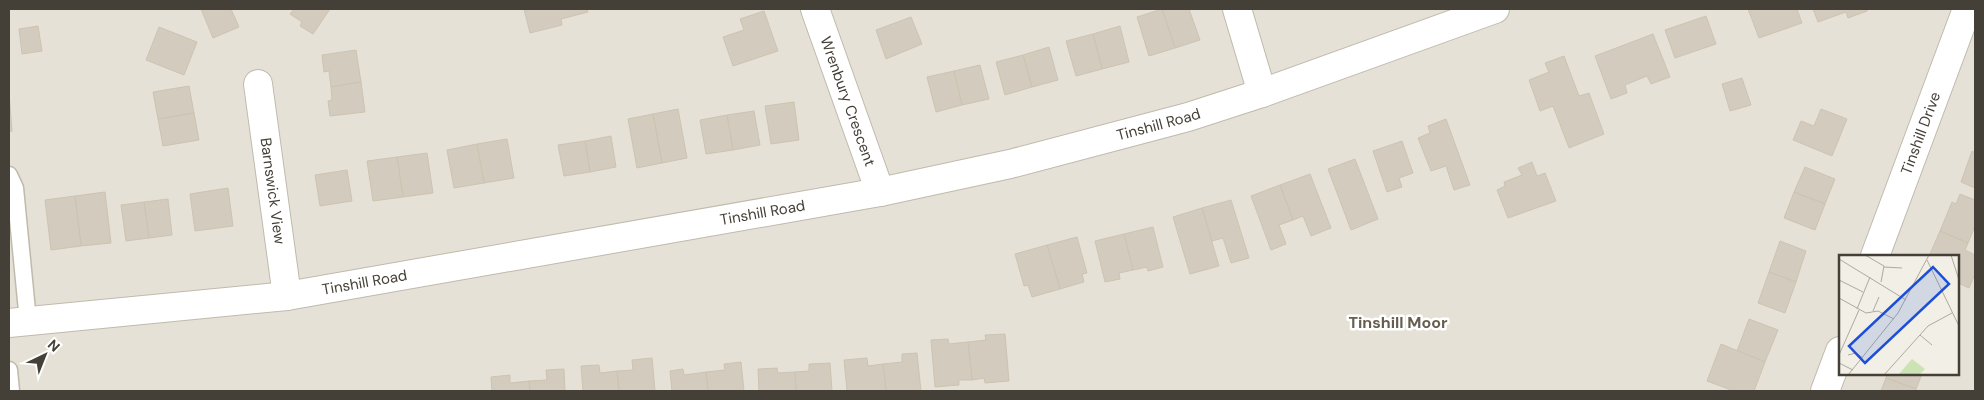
<svg xmlns="http://www.w3.org/2000/svg" width="1984" height="400" font-family="'DM Sans',sans-serif">
<rect width="100%" height="100%" fill="#f2efe7"/>
<path fill="#e6e1d6" fill-rule="evenodd" d="M9 9H1975V391H9ZM1840 256H1958V374H1840Z"/>
<g fill="#d3cbbd" stroke="#cdc3b1">
<path d="M201 9H231L239 27 213 38Z"/>
<path d="M294 9H330L313 34 300 26 302 22 290 14Z"/>
<path d="M524 9H587L588 12 561 19 562 25 530 33Z"/>
<path d="M1162 9H1189L1200 40 1175 48Z"/>
<path d="M1162 9 1175 48 1149 56 1137 17Z"/>
<path d="M1748 9H1797L1802 23 1759 38Z"/>
<path d="M1813 9H1867V11L1848 18 1846 12 1818 22Z"/>
<path d="M764 11 778 51 733 66 723 37 744 30 740 19Z"/>
<path d="M1706 16 1716 44 1675 58 1665 30Z"/>
<path d="M911 17 922 44 886 59 876 30Z"/>
<path d="M38 26 42 51 22 54 19 29Z"/>
<path d="M1120 26 1129 62 1102 69 1093 34Z"/>
<path d="M159 27 197 42 184 75 146 60Z"/>
<path d="M1093 34 1102 69 1076 76 1066 41Z"/>
<path d="M1653 34 1670 77 1651 84 1647 76 1625 85 1627 93 1611 99 1595 56Z"/>
<path d="M1049 47 1058 80 1032 87 1023 55Z"/>
<path d="M356 50 361 82 331 87 329 71 324 72 322 55Z"/>
<path d="M1023 55 1032 87 1005 95 996 62Z"/>
<path d="M1564 56 1579 96 1589 93 1604 134 1569 148 1553 106 1540 111 1529 80 1549 72 1545 63Z"/>
<path d="M980 65 989 99 962 105 954 71Z"/>
<path d="M954 71 962 105 936 112 927 77Z"/>
<path d="M1742 78 1751 105 1730 111 1722 84Z"/>
<path d="M361 82 365 112 330 116 328 101 332 100 331 87Z"/>
<path d="M189 86 194 113 158 119 153 92Z"/>
<path d="M9 93 12 131 9 132Z"/>
<path d="M794 102 799 140 771 144 765 106Z"/>
<path d="M678 109 687 158 662 163 653 114Z"/>
<path d="M1821 109 1847 119 1832 156 1793 140 1801 121 1814 126Z"/>
<path d="M754 111 760 145 733 150 727 115Z"/>
<path d="M194 113 199 140 163 146 158 119Z"/>
<path d="M653 114 662 163 637 168 628 119Z"/>
<path d="M727 115 733 150 706 154 700 120Z"/>
<path d="M1446 119 1470 185 1454 190 1446 166 1431 171 1418 138 1430 133 1428 126Z"/>
<path d="M611 136 616 167 590 172 585 141Z"/>
<path d="M507 139 514 178 484 183 477 144Z"/>
<path d="M585 141 590 172 564 176 558 145Z"/>
<path d="M1402 141 1413 173 1399 178 1402 187 1387 192 1373 151Z"/>
<path d="M477 144 484 183 454 188 447 150Z"/>
<path d="M1972 151 1975 153V188L1961 182Z"/>
<path d="M427 153 433 193 403 197 397 157Z"/>
<path d="M397 157 403 197 373 201 367 161Z"/>
<path d="M1355 159 1378 219 1351 230 1328 169Z"/>
<path d="M1532 162 1537 176 1545 173 1556 201 1508 218 1497 190 1505 186 1504 182 1522 175 1518 168Z"/>
<path d="M1805 167 1835 179 1825 204 1794 192Z"/>
<path d="M347 170 352 201 320 206 315 175Z"/>
<path d="M1310 174 1331 228 1311 236 1303 216 1293 220 1280 185Z"/>
<path d="M1280 185 1293 220 1279 225 1286 244 1271 250 1251 196Z"/>
<path d="M228 188 233 226 195 231 190 194Z"/>
<path d="M105 192 111 243 81 246 75 196Z"/>
<path d="M1794 192 1825 204 1815 230 1784 218Z"/>
<path d="M1960 194 1975 200V226L1968 243 1940 231 1952 202 1956 204Z"/>
<path d="M75 196 81 246 51 250 45 200Z"/>
<path d="M168 199 172 235 149 238 144 202Z"/>
<path d="M1231 200 1249 258 1231 263 1223 238 1212 241 1202 208Z"/>
<path d="M144 202 149 238 126 241 121 205Z"/>
<path d="M1202 208 1219 266 1190 274 1173 217Z"/>
<path d="M1153 227 1163 267 1148 271 1147 267 1133 270 1124 234Z"/>
<path d="M1940 231 1968 243 1965 250 1975 255V274L1969 288 1958 283V256H1929Z"/>
<path d="M1124 234 1133 270 1119 273 1120 279 1105 282 1095 241Z"/>
<path d="M1077 237 1087 273 1082 274 1084 282 1060 289 1047 245Z"/>
<path d="M1780 241 1806 251 1796 282 1769 272Z"/>
<path d="M1047 245 1060 289 1032 297 1028 285 1024 286 1015 254Z"/>
<path d="M1769 272 1796 282 1785 313 1758 303Z"/>
<path d="M1749 319 1778 330 1765 362 1737 351Z"/>
<path d="M1005 334 1009 381 985 383 984 378 972 380 968 342 986 340 985 335Z"/>
<path d="M948 339 949 344 968 342 972 380H959V385L935 387 931 340Z"/>
<path d="M1721 344 1765 362 1754 391H1734L1707 381Z"/>
<path d="M917 353 921 391H886L883 364 902 362V354Z"/>
<path d="M652 358 655 391H619L617 371 633 370 632 360Z"/>
<path d="M867 358 868 366 883 364 886 391H847L844 360Z"/>
<path d="M741 362 744 391H708L706 372 725 370 724 364Z"/>
<path d="M830 363 832 391H796L795 372 809 371V364Z"/>
<path d="M599 365 600 373 617 371 619 391H583L581 366Z"/>
<path d="M777 368 778 373 795 372 796 391H759L758 369Z"/>
<path d="M564 369 565 391H530L529 381 547 380 546 370Z"/>
<path d="M683 369 684 375 706 372 708 391H672L670 371Z"/>
<path d="M1887 374H1922L1916 389 1886 378Z"/>
<path d="M510 375V383L529 381 530 391H492L491 377Z"/>
<path d="M1886 378 1916 389V391H1881Z"/>
</g>
<g fill="none" stroke-linecap="round" stroke-linejoin="round">
<defs>
<g id="service">
<path d="M9 175 15 188 28 321"/>
<path d="M9 370 11 391"/>
</g>
<g id="minor">
<path id="s1" d="M815 9 880 192"/>
<path d="M1237 9 1262 93"/>
<path id="s2" d="M258 84 287 296"/>
<path id="s3" d="M1875 256 1967 9"/>
<path d="M1825 391 1840 351"/>
</g>
<g id="tertiary">
<path id="s4" d="M9 323 287 296 880 192 1010 164 1188 117 1262 93 1495 9"/>
</g>
</defs>
<use href="#service" stroke="#c0baad" stroke-width="19"/>
<use href="#minor" stroke="#c0baad" stroke-width="30"/>
<use href="#tertiary" stroke="#c0baad" stroke-width="30"/>
<use href="#service" stroke="#fff" stroke-width="16"/>
<use href="#minor" stroke="#fff" stroke-width="28"/>
<use href="#tertiary" stroke="#fff" stroke-width="28"/>
</g>
<g text-anchor="middle" stroke-width="5" stroke-linejoin="round" paint-order="stroke">
<g font-size="15" fill="#454037" stroke="#fff">
<text dy="5" stroke="none"><textPath href="#s1" startOffset="98">Wrenbury Crescent</textPath></text>
<text dy="5" stroke="none"><textPath href="#s4" startOffset="1168">Tinshill Road</textPath></text>
<text dy="5" stroke="none"><textPath href="#s3" startOffset="131">Tinshill Drive</textPath></text>
<text dy="5" stroke="none"><textPath href="#s2" startOffset="108">Barnswick View</textPath></text>
<text dy="5" stroke="none"><textPath href="#s4" startOffset="762">Tinshill Road</textPath></text>
<text dy="5" stroke="none"><textPath href="#s4" startOffset="358">Tinshill Road</textPath></text>
</g>
<g font-size="16" font-weight="bold" fill="#665e4f" stroke="#fff">
<text x="1398" y="328">Tinshill Moor</text>
</g>
</g>
<g transform="translate(1839 255)">
<rect width="120" height="120" fill="#f2efe7"/>
<path d="M73 104 86 114 80 120H59Z" fill="#cce3b3"/>
<path fill="none" stroke="#ada9a1" stroke-width="1" d="M26 0 45 11 42 27M112 0 120 25M0 4 67 45M88 5 120 71M45 12 63 13M0 25 24 37M0 43 27 58 39 56 55 64M18 54 31 22M34 56 40 42M81 80 93 90M0 100 20 55M9 100 17 98 24 103M0 108 14 115M9 120 59 58 90 0M45 120 89 71 113 58"/>
<path fill="#1d4ed8" fill-opacity="0.15" stroke="#1d4ed8" stroke-width="2.5" d="M94 12 110 29 26 108 10 91Z"/>
<rect width="120" height="120" fill="none" stroke="#454037" stroke-width="2.5"/>
</g>
<rect width="1984" height="400" fill="none" stroke="#454037" stroke-width="20"/>
<g transform="translate(45 355) rotate(43)" stroke="#ffffff" stroke-width="4" paint-order="stroke">
<path d="M0-4L9 19L0 12L-9 19Z" fill="#454037"/>
<text y="-8" font-size="14" font-weight="bold" text-anchor="middle" fill="#454037">N</text>
</g>
</svg>
